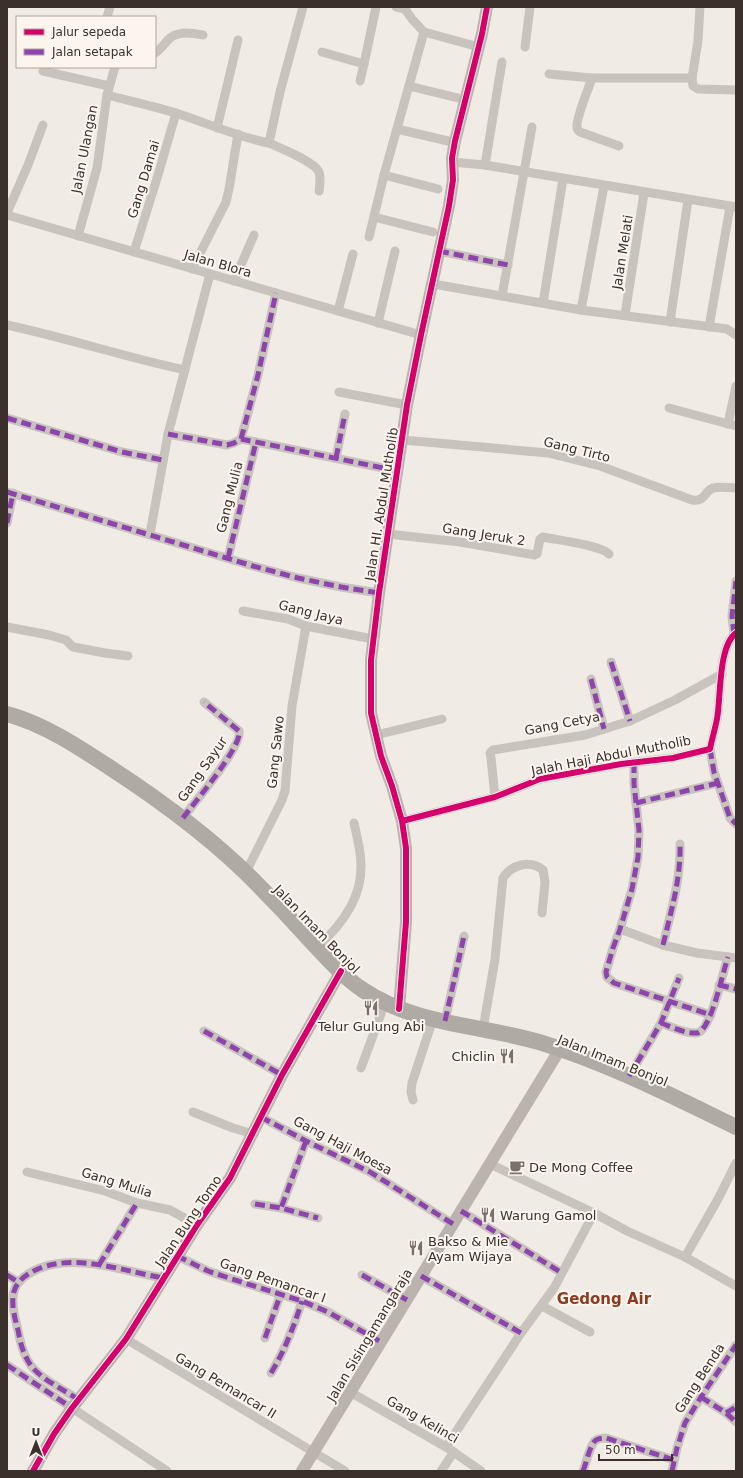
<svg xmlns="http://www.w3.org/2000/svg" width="743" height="1478" font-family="'DejaVu Sans',sans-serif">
<rect width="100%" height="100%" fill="#f0ebe5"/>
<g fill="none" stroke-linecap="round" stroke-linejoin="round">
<g stroke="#c9c3be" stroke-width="9">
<path d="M396 7 405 9"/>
<path d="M406 7 405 9 412 19 424 32 479 47"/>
<path d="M700 7 698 41 692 78 693 86 698 89 736 90"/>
<path d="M107 17 110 7"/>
<path d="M525 47 530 7"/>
<path d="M322 52 364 64 376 7"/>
<path d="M155 53C162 49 165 42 171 37 181 31 193 33 203 35"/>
<path d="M43 71 109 86"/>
<path d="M549 74 592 78H692"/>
<path d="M592 78C589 88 576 117 577 127 577 130 578 130 580 132L619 146"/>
<path d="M360 81 364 64"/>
<path d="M409 86 458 98"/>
<path d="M107 95C130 101 153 106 176 113 207 123 237 137 269 143L280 92 303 7"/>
<path d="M217 128 238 40"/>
<path d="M397 129 448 141"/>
<path d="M269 143C280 148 314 161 319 172 321 178 320 185 319 191"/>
<path d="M452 162 485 165 736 207"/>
<path d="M485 165 502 62"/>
<path d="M384 175 438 189"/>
<path d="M7 213 28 165 43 125"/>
<path d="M7 215 421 335"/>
<path d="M374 217 433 232"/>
<path d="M78 236 97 168 107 95 115 67"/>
<path d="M369 237 384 175 424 32"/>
<path d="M439 251 508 265"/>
<path d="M134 252 158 175 176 113"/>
<path d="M192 269 226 202 229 189 238 134"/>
<path d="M234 281 254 235"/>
<path d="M433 284 581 310 727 329 736 335"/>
<path d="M502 296 532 127"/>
<path d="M543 303 563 179"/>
<path d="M581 310 604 186"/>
<path d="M338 311 353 254"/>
<path d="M625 315 644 193"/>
<path d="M670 322 688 200"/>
<path d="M378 323 395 251"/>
<path d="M7 325C67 338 125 357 185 370"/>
<path d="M709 327 730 207"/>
<path d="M339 392 407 405"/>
<path d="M669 408 736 426"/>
<path d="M7 418 122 452 163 460"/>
<path d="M728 424 736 386"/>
<path d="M168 434 227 445 234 443 241 439 398 471"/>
<path d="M241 439 258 375 276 293"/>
<path d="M403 440 548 453 600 466 692 500C706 502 703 492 713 488 720 486 729 488 736 488"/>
<path d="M336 458 345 414"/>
<path d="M7 492 253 566 298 578 341 587 379 593"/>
<path d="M7 523 13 493"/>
<path d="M150 534 168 434 210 274"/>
<path d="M388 534 460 542 535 555 537 554 540 539 543 537C557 540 600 545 609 554"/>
<path d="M228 558 256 442"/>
<path d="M243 611 288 619 306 626 373 639"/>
<path d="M7 627 49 635 66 640 73 647 105 653 128 656"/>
<path d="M734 634 732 616 736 581"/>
<path d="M611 662 630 721"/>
<path d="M591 679 604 729"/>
<path d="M376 735 442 719"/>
<path d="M710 749 714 772 730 818 736 824"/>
<path d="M634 763V784L639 830 638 857 632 889 620 929 613 948 606 972 607 977 614 983 711 1015"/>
<path d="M495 797 491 758 490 753 493 750 585 735 630 721 675 700 722 674"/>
<path d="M636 803 718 783"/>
<path d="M183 818C193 804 243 746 239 731L204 702"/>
<path d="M402 821 495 797 540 779 621 764 673 758 710 749C712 739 715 729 717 719 721 698 718 646 736 633"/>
<path d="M246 872 282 800 285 791 292 706 306 626"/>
<path d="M620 929 663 945 697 953 736 958"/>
<path d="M663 945C671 911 681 879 680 844"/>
<path d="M317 947C341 926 362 899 361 865 361 851 357 837 354 823"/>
<path d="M719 985 736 989"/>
<path d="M445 1021 464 936"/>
<path d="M661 1023C672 1027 686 1034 697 1033 711 1031 723 971 728 957"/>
<path d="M483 1029 495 959 503 878C511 865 530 859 543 870L545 882 542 913"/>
<path d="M204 1031 282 1075"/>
<path d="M361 1068 385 1003"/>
<path d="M629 1076 661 1023 679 978"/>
<path d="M413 1100 411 1092 412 1083 433 1019"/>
<path d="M193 1112 233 1128 253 1134"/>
<path d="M261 1117 306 1141 370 1172 453 1224"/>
<path d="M306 1141 281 1208 318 1218"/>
<path d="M490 1164 594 1213 627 1231 685 1257 736 1286"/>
<path d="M27 1172 105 1191 137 1203 170 1210 197 1225"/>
<path d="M255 1204 281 1208"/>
<path d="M461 1211 562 1273"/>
<path d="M177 1256 208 1271 232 1279 302 1301 328 1312 381 1342"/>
<path d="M685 1257 718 1199 736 1163"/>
<path d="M99 1265 137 1203"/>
<path d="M7 1275 18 1282"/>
<path d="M362 1275 407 1300"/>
<path d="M421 1276 521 1333"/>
<path d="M542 1306 590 1332"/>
<path d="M265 1338 281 1293"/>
<path d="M126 1339 345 1471"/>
<path d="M7 1365 167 1471"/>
<path d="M271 1373C285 1350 294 1326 302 1301"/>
<path d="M350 1392 446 1447 481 1471"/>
<path d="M701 1397 726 1413 736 1422"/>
<path d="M79 1400C66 1391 49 1383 38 1373 25 1362 21 1346 18 1330 15 1319 12 1308 13 1297 14 1277 38 1267 55 1264 90 1258 129 1272 163 1278"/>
<path d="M726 1413 736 1407"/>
<path d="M446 1447 521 1333 554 1288 594 1213"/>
<path d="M441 1471 454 1452"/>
<path d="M583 1471C586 1464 590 1444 596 1440 599 1438 603 1438 606 1438L674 1460"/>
<path d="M672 1471 677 1448 685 1423 701 1397 736 1345"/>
</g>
<g stroke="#bab3ae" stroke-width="12">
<path d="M399 1009 406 922V848L402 821 392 786 381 756 371 713V660L379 593 407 405 421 335 449 206 453 180 452 158 455 141 482 34 487 7"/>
<path d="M33 1471 54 1434 72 1408 126 1339 197 1225 230 1178 282 1075 341 971"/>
<path d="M302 1471 560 1049"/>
</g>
<path stroke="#afaaa4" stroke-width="16" d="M7 714C44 724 77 746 109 767 163 802 216 841 260 887 276 903 292 920 307 937 325 956 342 976 363 990 415 1025 481 1025 539 1042 608 1063 672 1096 736 1127"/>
<g stroke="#8e44ad" stroke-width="5" stroke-dasharray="10 5" stroke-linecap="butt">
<path d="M439 251 508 265"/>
<path d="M7 418 122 452 163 460"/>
<path d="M168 434 227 445 234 443 241 439 398 471"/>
<path d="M241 439 258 375 276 293"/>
<path d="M336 458 345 414"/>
<path d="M7 492 253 566 298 578 341 587 379 593"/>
<path d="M7 523 13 493"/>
<path d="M228 558 256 442"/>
<path d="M734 634 732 616 736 581"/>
<path d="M611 662 630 721"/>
<path d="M591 679 604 729"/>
<path d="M710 749 714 772 730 818 736 824"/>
<path d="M634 763V784L639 830 638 857 632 889 620 929 613 948 606 972 607 977 614 983 711 1015"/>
<path d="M636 803 718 783"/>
<path d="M183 818C193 804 243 746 239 731L204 702"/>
<path d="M663 945C671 911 681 879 680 844"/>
<path d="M719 985 736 989"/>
<path d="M445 1021 464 936"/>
<path d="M661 1023C672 1027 686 1034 697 1033 711 1031 723 971 728 957"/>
<path d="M204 1031 282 1075"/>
<path d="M629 1076 661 1023 679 978"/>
<path d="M261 1117 306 1141 370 1172 453 1224"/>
<path d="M306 1141 281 1208 318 1218"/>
<path d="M255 1204 281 1208"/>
<path d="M461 1211 562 1273"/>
<path d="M177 1256 208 1271 232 1279 302 1301 328 1312 381 1342"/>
<path d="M99 1265 137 1203"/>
<path d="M7 1275 18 1282"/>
<path d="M362 1275 407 1300"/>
<path d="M421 1276 521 1333"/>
<path d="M265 1338 281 1293"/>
<path d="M7 1365 72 1408"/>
<path d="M271 1373C285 1350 294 1326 302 1301"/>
<path d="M701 1397 726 1413 736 1422"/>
<path d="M79 1400C66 1391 49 1383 38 1373 25 1362 21 1346 18 1330 15 1319 12 1308 13 1297 14 1277 38 1267 55 1264 90 1258 129 1272 163 1278"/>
<path d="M726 1413 736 1407"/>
<path d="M583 1471C586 1464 590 1444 596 1440 599 1438 603 1438 606 1438L674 1460"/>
<path d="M672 1471 677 1448 685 1423 701 1397 736 1345"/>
</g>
<defs>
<g id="cycleway">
<path d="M402 821 495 797 540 779 621 764 673 758 710 749C712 739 715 729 717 719 721 698 718 646 736 633"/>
<path d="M399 1009 406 922V848L402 821 392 786 381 756 371 713V660L379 593 407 405 421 335 449 206 453 180 452 158 455 141 482 34 487 7"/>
<path d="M33 1471 54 1434 72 1408 126 1339 197 1225 230 1178 282 1075 341 971"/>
</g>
</defs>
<use href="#cycleway" stroke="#fbf5ee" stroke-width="8"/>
<use href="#cycleway" stroke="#d6006c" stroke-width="6"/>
</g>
<defs>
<symbol id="restaurant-bare" viewBox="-9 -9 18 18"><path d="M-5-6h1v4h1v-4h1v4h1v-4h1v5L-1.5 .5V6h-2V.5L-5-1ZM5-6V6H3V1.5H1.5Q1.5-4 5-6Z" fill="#7a716c" stroke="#fbf5ee" stroke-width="2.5" paint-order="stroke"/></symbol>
<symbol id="cafe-bare" viewBox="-9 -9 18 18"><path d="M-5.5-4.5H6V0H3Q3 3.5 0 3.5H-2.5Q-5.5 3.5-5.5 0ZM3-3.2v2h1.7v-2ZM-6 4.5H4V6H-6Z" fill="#7a716c" stroke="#fbf5ee" stroke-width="2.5" paint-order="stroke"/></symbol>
</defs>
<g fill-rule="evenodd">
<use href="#restaurant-bare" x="360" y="997" width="22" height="22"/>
<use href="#restaurant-bare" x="496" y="1045" width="22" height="22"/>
<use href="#cafe-bare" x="506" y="1156" width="22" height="22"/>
<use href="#restaurant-bare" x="477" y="1204" width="22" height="22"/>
<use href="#restaurant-bare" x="405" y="1237" width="22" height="22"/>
</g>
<g text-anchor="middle" stroke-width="4" stroke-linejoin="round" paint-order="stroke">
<g font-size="13" fill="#3b302b" stroke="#fbf5ee">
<text transform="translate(84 149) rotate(-79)" y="5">Jalan Ulangan</text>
<text transform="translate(143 179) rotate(-73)" y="5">Gang Damai</text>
<text transform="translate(622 252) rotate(-81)" y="5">Jalan Melati</text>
<text transform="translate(218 263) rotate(16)" y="5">Jalan Blora</text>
<text transform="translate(577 449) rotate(14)" y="5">Gang Tirto</text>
<text transform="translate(229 497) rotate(-76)" y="5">Gang Mulia</text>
<text transform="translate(381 504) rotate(-81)" y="5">Jalan HI. Abdul Mutholib</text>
<text transform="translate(484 534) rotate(9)" y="5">Gang Jeruk 2</text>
<text transform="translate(311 612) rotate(14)" y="5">Gang Jaya</text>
<text transform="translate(562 723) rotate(-11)" y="5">Gang Cetya</text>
<text transform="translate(275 752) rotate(-84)" y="5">Gang Sawo</text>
<text transform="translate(611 755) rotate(-11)" y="5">Jalah Haji Abdul Mutholib</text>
<text transform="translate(202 769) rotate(-55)" y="5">Gang Sayur</text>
<text transform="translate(317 929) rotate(46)" y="5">Jalan Imam Bonjol</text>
<text transform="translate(613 1060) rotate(22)" y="5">Jalan Imam Bonjol</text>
<text transform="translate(343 1145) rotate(28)" y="5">Gang Haji Moesa</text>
<text transform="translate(117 1182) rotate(17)" y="5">Gang Mulia</text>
<text transform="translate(188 1221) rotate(-56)" y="5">Jalan Bung Tomo</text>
<text transform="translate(273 1280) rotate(19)" y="5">Gang Pemancar I</text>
<text transform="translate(369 1335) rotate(-59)" y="5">Jalan Sisingamangaraja</text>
<text transform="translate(699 1378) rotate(-57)" y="5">Gang Benda</text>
<text transform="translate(226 1385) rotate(31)" y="5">Gang Pemancar II</text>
<text transform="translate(423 1419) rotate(30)" y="5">Gang Kelinci</text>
</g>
<g font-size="13" fill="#3b302b" stroke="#fbf5ee" text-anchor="start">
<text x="371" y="1031" text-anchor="middle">Telur Gulung Abi</text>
<text x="495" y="1061" text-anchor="end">Chiclin</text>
<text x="529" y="1172">De Mong Coffee</text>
<text x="500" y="1220">Warung Gamol</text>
<text x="428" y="1246">Bakso &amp; Mie<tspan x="428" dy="15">Ayam Wijaya</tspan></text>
</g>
<g font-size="15" font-weight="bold" fill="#8c3b22" stroke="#fbf5ee">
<text x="604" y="1304">Gedong Air</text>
</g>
</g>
<rect width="743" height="1478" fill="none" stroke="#3b302b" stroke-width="16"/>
<rect x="16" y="16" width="140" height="52" fill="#fbf5ee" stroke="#aea6a0"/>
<rect x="24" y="29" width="20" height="6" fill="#d6006c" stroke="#aea6a0"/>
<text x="52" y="36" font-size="12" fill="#3b302b">Jalur sepeda</text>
<rect x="24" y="49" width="20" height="6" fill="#8e44ad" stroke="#aea6a0"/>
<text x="52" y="56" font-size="12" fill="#3b302b">Jalan setapak</text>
<g transform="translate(36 1442)" stroke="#fbf5ee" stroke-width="3" paint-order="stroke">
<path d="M0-3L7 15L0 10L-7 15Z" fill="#3b302b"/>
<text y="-6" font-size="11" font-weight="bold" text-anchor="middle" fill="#3b302b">U</text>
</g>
<path d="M599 1454v6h73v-6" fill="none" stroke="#3b302b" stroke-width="2"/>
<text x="605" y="1454" font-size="12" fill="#3b302b" stroke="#fbf5ee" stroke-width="3" paint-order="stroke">50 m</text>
</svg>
